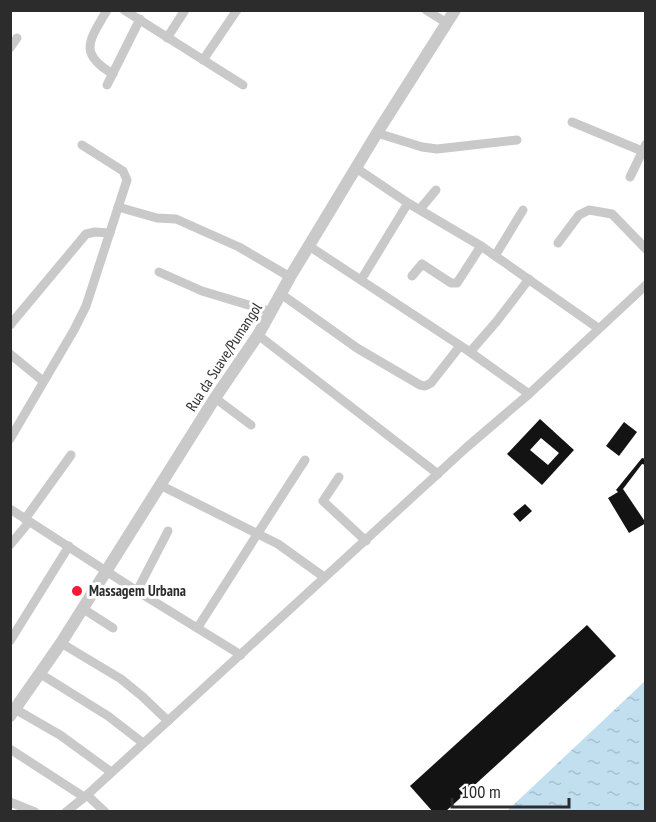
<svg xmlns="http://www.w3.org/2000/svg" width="656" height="822" font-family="'PT Sans Narrow',sans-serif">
<defs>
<pattern id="water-ripples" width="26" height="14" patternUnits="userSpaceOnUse" patternTransform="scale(1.5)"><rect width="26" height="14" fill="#c1dfee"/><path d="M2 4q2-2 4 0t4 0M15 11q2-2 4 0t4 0" fill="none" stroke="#a6c0cc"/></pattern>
</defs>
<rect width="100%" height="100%" fill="#fff"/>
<path fill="url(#water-ripples)" d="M645 681V811H507Z"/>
<g fill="#131313" fill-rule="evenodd">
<path d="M540 419 574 450 542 485 507 454ZM541 438 559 453 548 465 530 450Z"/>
<path d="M624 422 637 432 619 456 606 446Z"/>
<path d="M642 458 646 459V465L642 464 623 489 646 523 629 533 608 498 618 492 616 490Z"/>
<path d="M525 504 532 511 520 522 513 514Z"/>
<path d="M587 625 616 656 445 812H433L410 786Z"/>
</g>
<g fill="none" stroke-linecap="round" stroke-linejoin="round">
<g stroke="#c9c9c9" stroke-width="9">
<path d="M107 10C90 40 77 53 113 74"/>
<path d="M124 10 243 85"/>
<path d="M426 10 447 23"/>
<path d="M167 38 185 10"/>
<path d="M10 48 17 38"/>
<path d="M203 60 237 10"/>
<path d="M107 85 140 19"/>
<path d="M572 122 642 151"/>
<path d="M377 133 422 147 437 149 517 140"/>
<path d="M356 168 408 203 481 246 598 328"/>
<path d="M630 177 646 144"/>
<path d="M118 207 157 218 176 219 239 247 290 277"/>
<path d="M420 209 436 190"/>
<path d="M558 243 579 215 589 210 612 214 646 249"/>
<path d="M309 246 470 352 529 394"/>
<path d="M495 256 523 210"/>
<path d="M159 272 202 291 272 312"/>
<path d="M412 276 422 264 451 283H457L481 246"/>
<path d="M361 280 408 203"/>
<path d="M281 294 357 348 420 385 425 386 431 383 460 346"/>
<path d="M10 325 86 234 95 232 110 233"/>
<path d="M258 335 438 474"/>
<path d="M470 352 497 321 529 279"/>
<path d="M10 354 43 381"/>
<path d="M215 398 251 425"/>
<path d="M10 439 74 330 86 306 127 180 123 171 82 145"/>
<path d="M339 477 323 501 366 541"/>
<path d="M160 485 278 544 324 577"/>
<path d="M10 509 137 591 241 655"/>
<path d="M25 519 71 455"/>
<path d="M10 545 29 522"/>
<path d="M137 591 168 531"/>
<path d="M82 608 113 628"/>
<path d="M198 627C234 571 269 515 305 460"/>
<path d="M10 641 69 546"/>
<path d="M61 643 121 679 143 697 168 721"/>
<path d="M39 673 108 716 143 743"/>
<path d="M15 709 60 735 111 772"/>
<path d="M10 749 84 797"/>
<path d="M87 795 105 812"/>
<path d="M10 802 35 812"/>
<path d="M66 812 87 795 467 447 529 394 646 285"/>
</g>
<path stroke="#c9c9c9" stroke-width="12" d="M10 716 61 643 215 398 258 335 290 277 377 133 455 10"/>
</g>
<circle fill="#f71a38" stroke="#fff" stroke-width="2" cx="77" cy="591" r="6"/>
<g text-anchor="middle" stroke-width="6" stroke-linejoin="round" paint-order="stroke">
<g font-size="15" fill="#2c2c2c" stroke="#fff">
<text transform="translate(224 357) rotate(-57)" y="5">Rua da Suave/Pumangol</text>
</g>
<g font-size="15" font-weight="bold" fill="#2c2c2c" stroke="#fff" text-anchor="start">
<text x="89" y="596">Massagem Urbana</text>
</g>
</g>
<rect width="656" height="822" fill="none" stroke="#2c2c2c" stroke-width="24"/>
<path d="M452 798v9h117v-9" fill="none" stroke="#2c2c2c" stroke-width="3"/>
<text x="461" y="798" font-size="18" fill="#2c2c2c" stroke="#ffffff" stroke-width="4.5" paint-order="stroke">100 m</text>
</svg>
